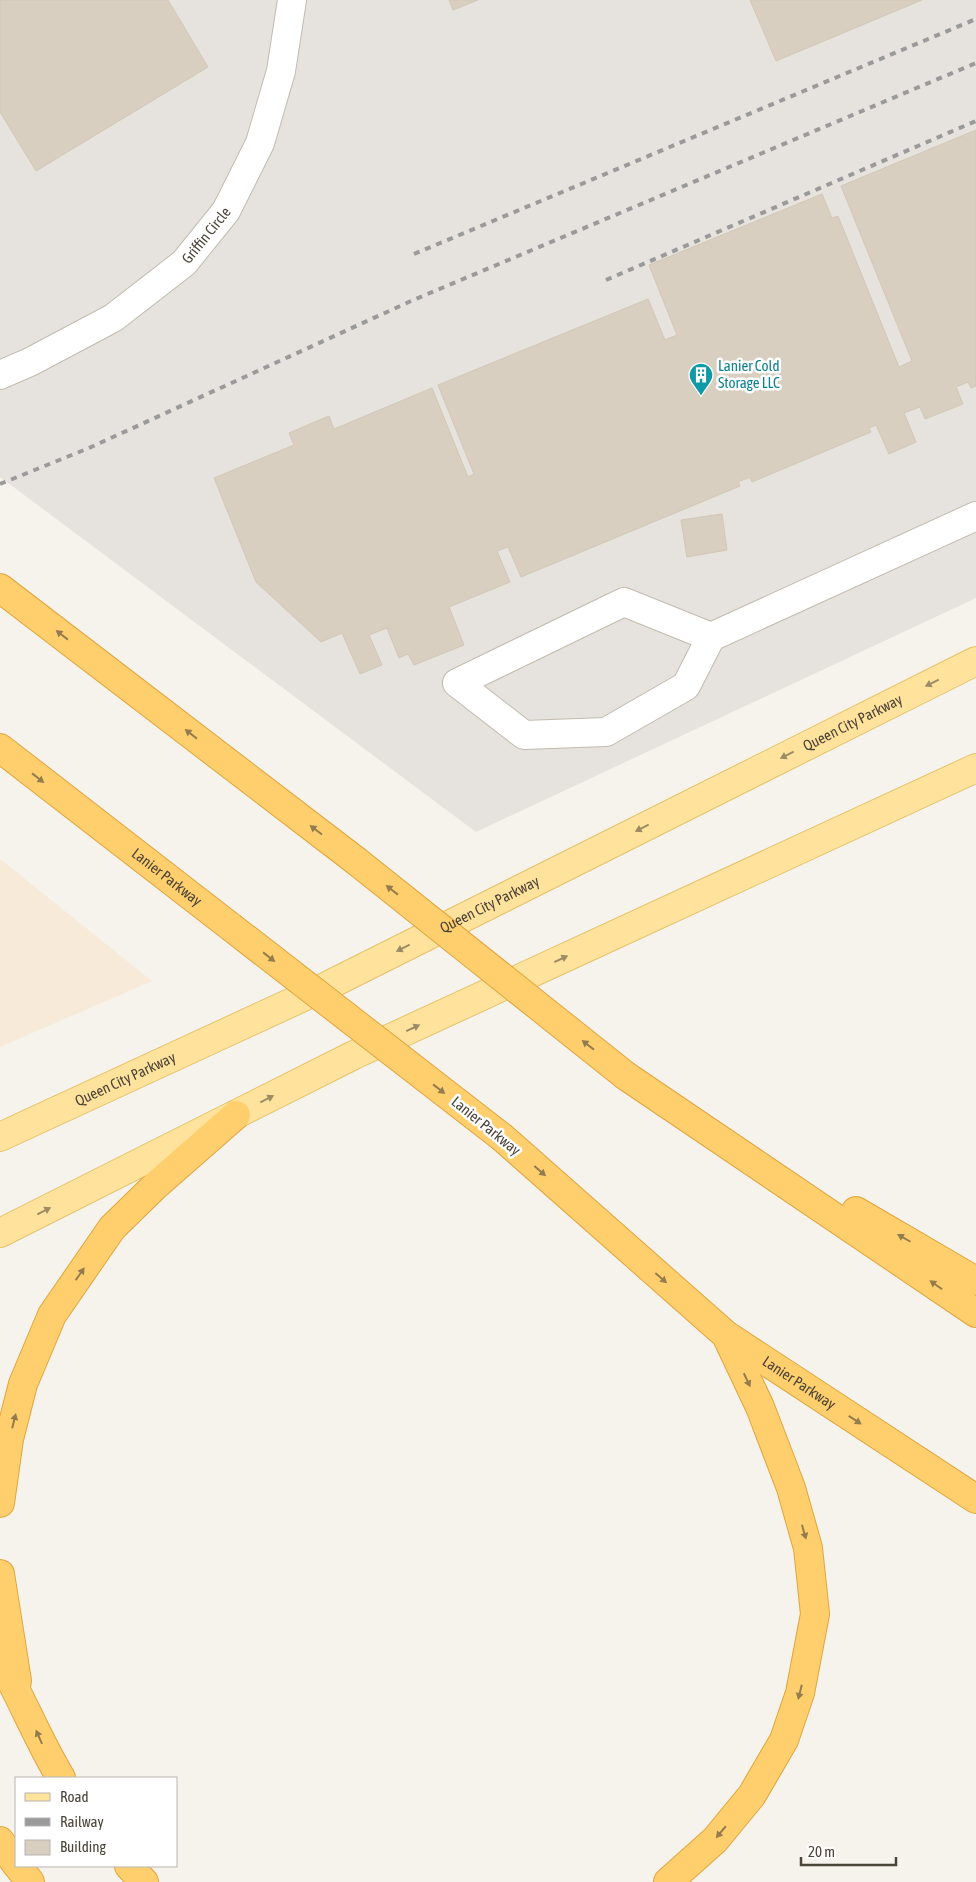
<svg xmlns="http://www.w3.org/2000/svg" width="976" height="1882" font-family="'Asap Condensed',sans-serif">
<rect width="100%" height="100%" fill="#f6f3ec"/>
<path fill="#f7ead8" d="M0 859 152 981 0 1047Z"/>
<path fill="#e6e2dd" d="M0 0H976V598L476 832 0 477Z"/>
<g fill="#d8cfc1" stroke="#d3c7b4">
<path d="M0 0H168L208 67 36 171 0 112Z"/>
<path d="M449 0H478L453 10Z"/>
<path d="M750 0H922L776 61Z"/>
<path d="M976 130V386L971 388 968 382 956 387 963 404 925 419 920 407 904 413 916 442 889 454 876 425 869 428 871 432 752 482 750 477 738 482 740 486 521 577 508 547 497 551 510 582 449 607 464 645 414 665 408 654 399 658 387 628 369 635 382 665 360 674 342 633 321 642 256 582 214 478 294 445 289 433 329 416 334 429 432 388 468 477 474 474 438 385 648 299 665 340 677 335 649 265 822 194 832 218 838 216 899 367 912 361 841 186Z"/>
<path d="M722 514 727 550 687 557 681 520Z"/>
</g>
<g fill="none" stroke-linecap="round" stroke-linejoin="round">
<defs>
<g id="minor">
<path id="s1" d="M0 375 30 362 113 318 184 263 226 211 260 143 281 71 292 0"/>
<path d="M711 637 624 602 457 683 524 735 606 732 686 686 711 637 976 516"/>
</g>
<g id="major">
<path id="s2" d="M0 1137 327 986 976 661"/>
<path d="M0 1233 354 1055 976 768"/>
</g>
<g id="highway">
<path d="M0 588 355 860"/>
<path id="s3" d="M0 748 231 927"/>
<path d="M626 1076 976 1313"/>
<path id="s4" d="M503 1138 726 1335 976 1499"/>
<path d="M856 1211 976 1281"/>
<path d="M0 1503 9 1439 23 1384 52 1315 112 1228 155 1186 236 1115"/>
<path d="M0 1574 17 1681"/>
<path d="M0 1660C22 1699 38 1740 61 1778"/>
<path d="M0 1841 16 1864"/>
<path d="M18 1866 30 1882"/>
<path d="M129 1866 144 1882"/>
<path d="M668 1882 715 1840 752 1795 784 1740 800 1693 815 1614 808 1548 791 1488 760 1407 726 1335"/>
</g>
</defs>
<use href="#minor" stroke="#c2bbae" stroke-width="30"/>
<use href="#major" stroke="#e6c16a" stroke-width="30"/>
<use href="#highway" stroke="#e0a43c" stroke-width="30"/>
<use href="#minor" stroke="#fff" stroke-width="28"/>
<use href="#major" stroke="#ffe39c" stroke-width="28"/>
<use href="#highway" stroke="#ffcf6e" stroke-width="28"/>
<g stroke="#9a9a9a" stroke-width="4" stroke-dasharray="6 6" stroke-linecap="butt">
<path d="M414 254 976 19"/>
<path d="M606 280 976 121"/>
<path d="M0 484 89 448 411 301 976 63"/>
</g>
<defs>
<g id="highway-bridge">
<path d="M355 860 626 1076"/>
<path d="M231 927 503 1138"/>
</g>
</defs>
<use href="#highway-bridge" stroke="#e0a43c" stroke-width="30" stroke-linecap="butt"/>
<use href="#highway-bridge" stroke="#ffcf6e" stroke-width="28"/>
</g>
<defs><path id="oneway-solid" d="M-6-.8H1V-3.2L6.5 0L1 3.2V.8H-6Z" transform="scale(1.25)"/></defs>
<g fill="#937c4e">
<use href="#oneway-solid" transform="translate(62 635) rotate(-142)"/>
<use href="#oneway-solid" transform="translate(191 734) rotate(-142)"/>
<use href="#oneway-solid" transform="translate(38 778) rotate(38)"/>
<use href="#oneway-solid" transform="translate(316 830) rotate(-143)"/>
<use href="#oneway-solid" transform="translate(392 890) rotate(-142)"/>
<use href="#oneway-solid" transform="translate(269 957) rotate(38)"/>
<use href="#oneway-solid" transform="translate(588 1045) rotate(-142)"/>
<use href="#oneway-solid" transform="translate(439 1089) rotate(38)"/>
<use href="#oneway-solid" transform="translate(540 1171) rotate(41)"/>
<use href="#oneway-solid" transform="translate(904 1238) rotate(-150)"/>
<use href="#oneway-solid" transform="translate(80 1274) rotate(-55)"/>
<use href="#oneway-solid" transform="translate(661 1278) rotate(41)"/>
<use href="#oneway-solid" transform="translate(936 1285) rotate(-145)"/>
<use href="#oneway-solid" transform="translate(747 1380) rotate(65)"/>
<use href="#oneway-solid" transform="translate(855 1420) rotate(33)"/>
<use href="#oneway-solid" transform="translate(14 1421) rotate(-76)"/>
<use href="#oneway-solid" transform="translate(804 1532) rotate(74)"/>
<use href="#oneway-solid" transform="translate(800 1692) rotate(104)"/>
<use href="#oneway-solid" transform="translate(39 1737) rotate(-114)"/>
<use href="#oneway-solid" transform="translate(721 1832) rotate(130)"/>
</g>
<g fill="#9c8c66">
<use href="#oneway-solid" transform="translate(932 683) rotate(154)"/>
<use href="#oneway-solid" transform="translate(787 755) rotate(153)"/>
<use href="#oneway-solid" transform="translate(642 828) rotate(153)"/>
<use href="#oneway-solid" transform="translate(403 948) rotate(153)"/>
<use href="#oneway-solid" transform="translate(561 959) rotate(-25)"/>
<use href="#oneway-solid" transform="translate(413 1028) rotate(-25)"/>
<use href="#oneway-solid" transform="translate(267 1099) rotate(-27)"/>
<use href="#oneway-solid" transform="translate(44 1211) rotate(-27)"/>
</g>
<defs>
<symbol id="building-pin" viewBox="-11 -11 22 30"><path d="M0 17L-7.5 6A9.5 9.5 0 1 1 7.5 6Z" fill="#0f9aa8" stroke="#fff"/><path d="M-4-6H4V6H1V3H-1V6H-4ZM-2.5-4.3h1.7v1.8h-1.7ZM.8-4.3h1.7v1.8H.8ZM-2.5-1h1.7V.8h-1.7ZM.8-1h1.7V.8H.8Z" fill="#fff"/></symbol>
</defs>
<g fill-rule="evenodd">
<use href="#building-pin" x="687" y="361" width="28" height="38"/>
</g>
<g text-anchor="middle" stroke-width="5" stroke-linejoin="round" paint-order="stroke">
<g font-size="15" fill="#4b4439" stroke="#fff">
<text dy="5" stroke="none"><textPath href="#s1" startOffset="252">Griffin Circle</textPath></text>
<text dy="5" stroke="none"><textPath href="#s2" startOffset="948">Queen City Parkway</textPath></text>
<text dy="5" stroke="none"><textPath href="#s3" startOffset="211">Lanier Parkway</textPath></text>
<text dy="5" stroke="none"><textPath href="#s2" startOffset="542">Queen City Parkway</textPath></text>
<text dy="5" stroke="none"><textPath href="#s2" startOffset="138">Queen City Parkway</textPath></text>
<text transform="translate(486 1126) rotate(39)" y="5">Lanier Parkway</text>
<text dy="5" stroke="none"><textPath href="#s4" startOffset="385">Lanier Parkway</textPath></text>
</g>
<g font-size="15" fill="#0d838f" stroke="#fff" text-anchor="start">
<text x="718" y="371">Lanier Cold<tspan x="718" dy="17">Storage LLC</tspan></text>
</g>
</g>
<rect x="15" y="1777" width="162" height="90" fill="#ffffff" stroke="#b7b4b0"/>
<rect x="25" y="1793" width="25" height="8" fill="#ffe39c" stroke="#b7b4b0"/>
<text x="60" y="1802" font-size="15" fill="#4b4439">Road</text>
<rect x="25" y="1818" width="25" height="8" fill="#9a9a9a" stroke="#b7b4b0"/>
<text x="60" y="1827" font-size="15" fill="#4b4439">Railway</text>
<rect x="25" y="1840" width="25" height="15" fill="#d8cfc1" stroke="#b7b4b0"/>
<text x="60" y="1852" font-size="15" fill="#4b4439">Building</text>
<path d="M801 1857v8h95v-8" fill="none" stroke="#4b4439" stroke-width="2.5"/>
<text x="808" y="1857" font-size="15" fill="#4b4439" stroke="#ffffff" stroke-width="4" paint-order="stroke">20 m</text>
</svg>
